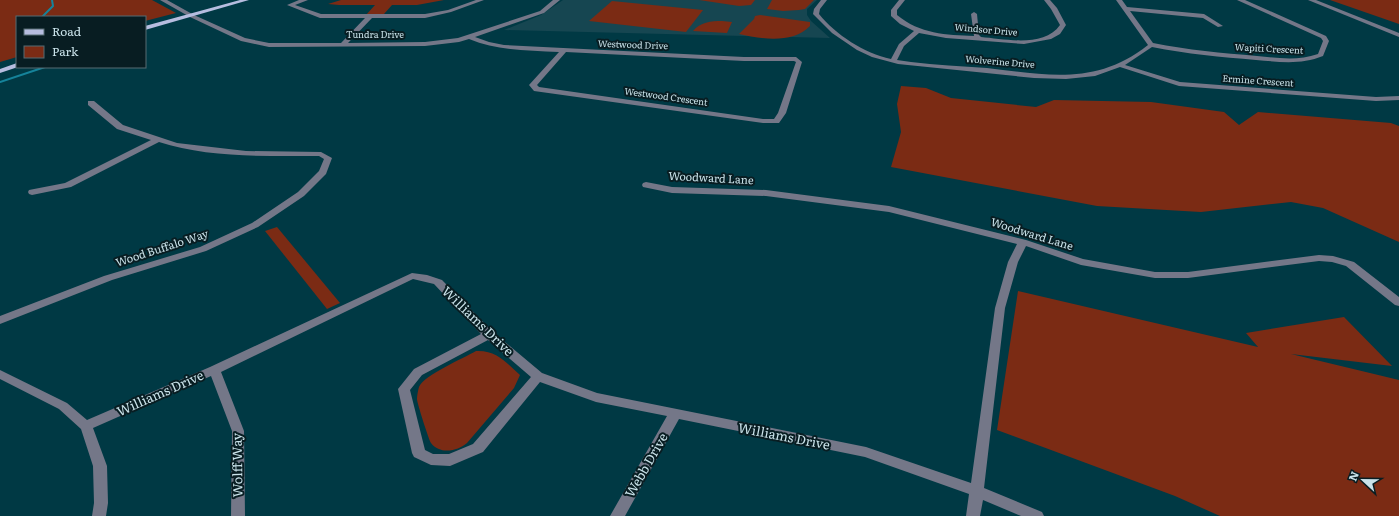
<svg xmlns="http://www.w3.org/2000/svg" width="1399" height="516" font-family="Literata,serif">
<rect width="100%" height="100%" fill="#003944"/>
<path fill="#164651" d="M563 0H817L807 9V15L811 21 830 38 504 30 541 15Z"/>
<g fill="#7b2b14">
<path d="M0 0H152L176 13 145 21V17H17V57L0 62Z"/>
<path d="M341 0H444L417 5H392L384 14 366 15 375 5H339L328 4Z"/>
<path d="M699 0H755L751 5 739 6Z"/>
<path d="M772 0H814L805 9 799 10 783 11 767 9Z"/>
<path d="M1330 0H1399V24Z"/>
<path d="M612 1 703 10 686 32 589 21Z"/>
<path d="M760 15 810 22V26C793 44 761 39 739 34L754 19 755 16Z"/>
<path d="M722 21 732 22 727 33 693 31C700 22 711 21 722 21Z"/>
<path d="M901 86 926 88 951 98 1036 107 1054 100 1151 102 1224 112 1239 125 1258 112 1391 123 1399 126V242L1323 208 1291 202 1201 212 1097 206 891 167 901 132 897 104Z"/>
<path d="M277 227 340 303 327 309 265 231Z"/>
<path d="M1018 291 1258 347 1246 333 1344 317 1392 366 1291 354 1399 380V516H1220L1175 496 997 430Z"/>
<path d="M476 351C497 350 505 362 520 375L514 388 467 443C458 451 440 455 431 443 429 440 417 403 417 399 417 396 418 390 419 387 424 375 464 358 476 351Z"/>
</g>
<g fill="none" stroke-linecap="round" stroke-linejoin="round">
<g stroke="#15839a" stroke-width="2">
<path d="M42 17 53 6 52 0"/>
<path d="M0 82 45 67"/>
</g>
<g fill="#747788" fill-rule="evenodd">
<path d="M160 0H167L194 15 245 38 269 43H341L365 18H320L287 5 299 0H308L295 5 321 14H425L448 10 476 0H484L451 12 425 18H372L348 43 425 42 458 38 540 11 553 0H560L544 13 475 37 489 42 504 45 744 57H796L802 62 786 113 779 123H763L534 91 529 85 559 52C528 50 498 51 469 39L459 42 425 46 269 47 241 41 190 17ZM566 52 744 61H794L796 62 778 113 774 119H763L539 87 537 85Z"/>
<path d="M821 0H827L820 9 819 14C836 35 864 53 891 59L899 44 914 31 900 24 891 16V10L899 0H905L897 10V15C920 34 946 35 974 36L971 14 974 12 977 14 979 35 981 37C1005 39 1044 48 1060 25L1051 9 1044 0H1050L1057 8 1066 25 1060 34 1051 39 1024 44 946 38 919 33 904 46 897 60 911 62C936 65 961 66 987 68 1047 75 1096 86 1148 45L1116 0H1122L1127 7 1204 14 1223 26 1218 27 1203 18 1130 11 1153 43C1188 50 1222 53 1257 56 1278 58 1298 61 1318 54L1323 41 1321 38 1237 0H1245L1326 36 1329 41 1323 56C1301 65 1280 62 1256 60 1221 57 1187 54 1152 47L1125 65 1180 82 1376 97 1399 96V100L1376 101 1179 86 1120 67 1095 76 1066 79 1034 78 898 64 872 57 857 50 832 33 813 14 814 9Z"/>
<path d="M1308 0H1316L1399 33V37Z"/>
<path d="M88 101H94L123 125 177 143 246 151 321 152 332 158 326 174 304 196 258 227 206 251 112 280 0 324V316L104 276 200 247 252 223 298 192 319 171 324 159 319 156C269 156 207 158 159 142L71 187 32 195 29 194 28 192 29 190 65 183 151 140 117 129 88 105Z"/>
<path d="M646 182 672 187 766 190 889 206 1026 240 1083 259 1155 272H1188L1319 255 1333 256 1354 262 1399 297V306L1395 305 1346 266 1332 262 1319 261 1188 278H1155L1081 265 1026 246 1018 262 1005 308 984 488 1042 512 1044 516H1021L983 500 980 516H966L969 494 865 457 679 419 625 516H610L667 416 596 402 540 382 483 452 450 466 431 465 414 457 412 453 398 389 414 369 481 334 434 284 413 279 221 372 244 431 245 516H231L232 431 211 376 93 428 107 466 108 503 106 516H92L94 503 93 466 81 429 59 409 0 379V370L67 403 87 420 210 367 412 273 427 275 442 280 493 332 542 373 597 393 866 447 971 483 995 308 1008 262 1017 244 889 212 766 196 672 193 643 187 642 185 643 183ZM488 340 531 377 473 444 449 454H433L425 450 410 390 422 375Z"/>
</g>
<g fill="#b6bddf" fill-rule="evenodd">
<path d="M240 0H249L145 30V26Z"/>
<path d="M17 63 18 67 0 73V69Z"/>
</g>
</g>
<g text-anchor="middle" stroke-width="4" stroke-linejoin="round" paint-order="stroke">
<g font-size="9" fill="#cae3ea" stroke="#081d22">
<text transform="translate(986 30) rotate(5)" y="3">Windsor Drive</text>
<text x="375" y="38">Tundra Drive</text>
<text transform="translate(633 45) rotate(2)" y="3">Westwood Drive</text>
<text transform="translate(1269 49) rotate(3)" y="3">Wapiti Crescent</text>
<text transform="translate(1000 62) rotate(5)" y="3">Wolverine Drive</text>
<text transform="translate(1258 81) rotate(4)" y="3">Ermine Crescent</text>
<text transform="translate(666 97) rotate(8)" y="3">Westwood Crescent</text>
</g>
<g font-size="11" fill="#cae3ea" stroke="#081d22">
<text transform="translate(711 178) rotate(3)" y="4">Woodward Lane</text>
<text transform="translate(1032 234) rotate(17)" y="4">Woodward Lane</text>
<text transform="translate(162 248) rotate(-18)" y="4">Wood Buffalo Way</text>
</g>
<g font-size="13" fill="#cae3ea" stroke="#081d22">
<text transform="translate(478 321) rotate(44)" y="5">Williams Drive</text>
<text transform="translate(160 393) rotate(-24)" y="5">Williams Drive</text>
<text transform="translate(784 436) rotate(11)" y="5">Williams Drive</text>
<text transform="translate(237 465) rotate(-91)" y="5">Wolff Way</text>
<text transform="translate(646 465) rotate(-60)" y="5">Webb Drive</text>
</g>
</g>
<rect x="16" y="16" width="130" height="52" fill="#081d22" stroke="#566c72"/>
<rect x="24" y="29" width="20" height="6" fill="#b6bddf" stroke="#566c72"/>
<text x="52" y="36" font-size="12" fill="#cae3ea">Road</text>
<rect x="24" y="46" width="20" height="12" fill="#7b2b14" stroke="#566c72"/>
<text x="52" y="56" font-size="12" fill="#cae3ea">Park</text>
<g transform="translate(1363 480) rotate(292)" stroke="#081d22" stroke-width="3" paint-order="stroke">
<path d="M0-3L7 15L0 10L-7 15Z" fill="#cae3ea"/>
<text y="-6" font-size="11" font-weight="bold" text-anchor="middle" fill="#cae3ea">N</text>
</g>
</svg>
